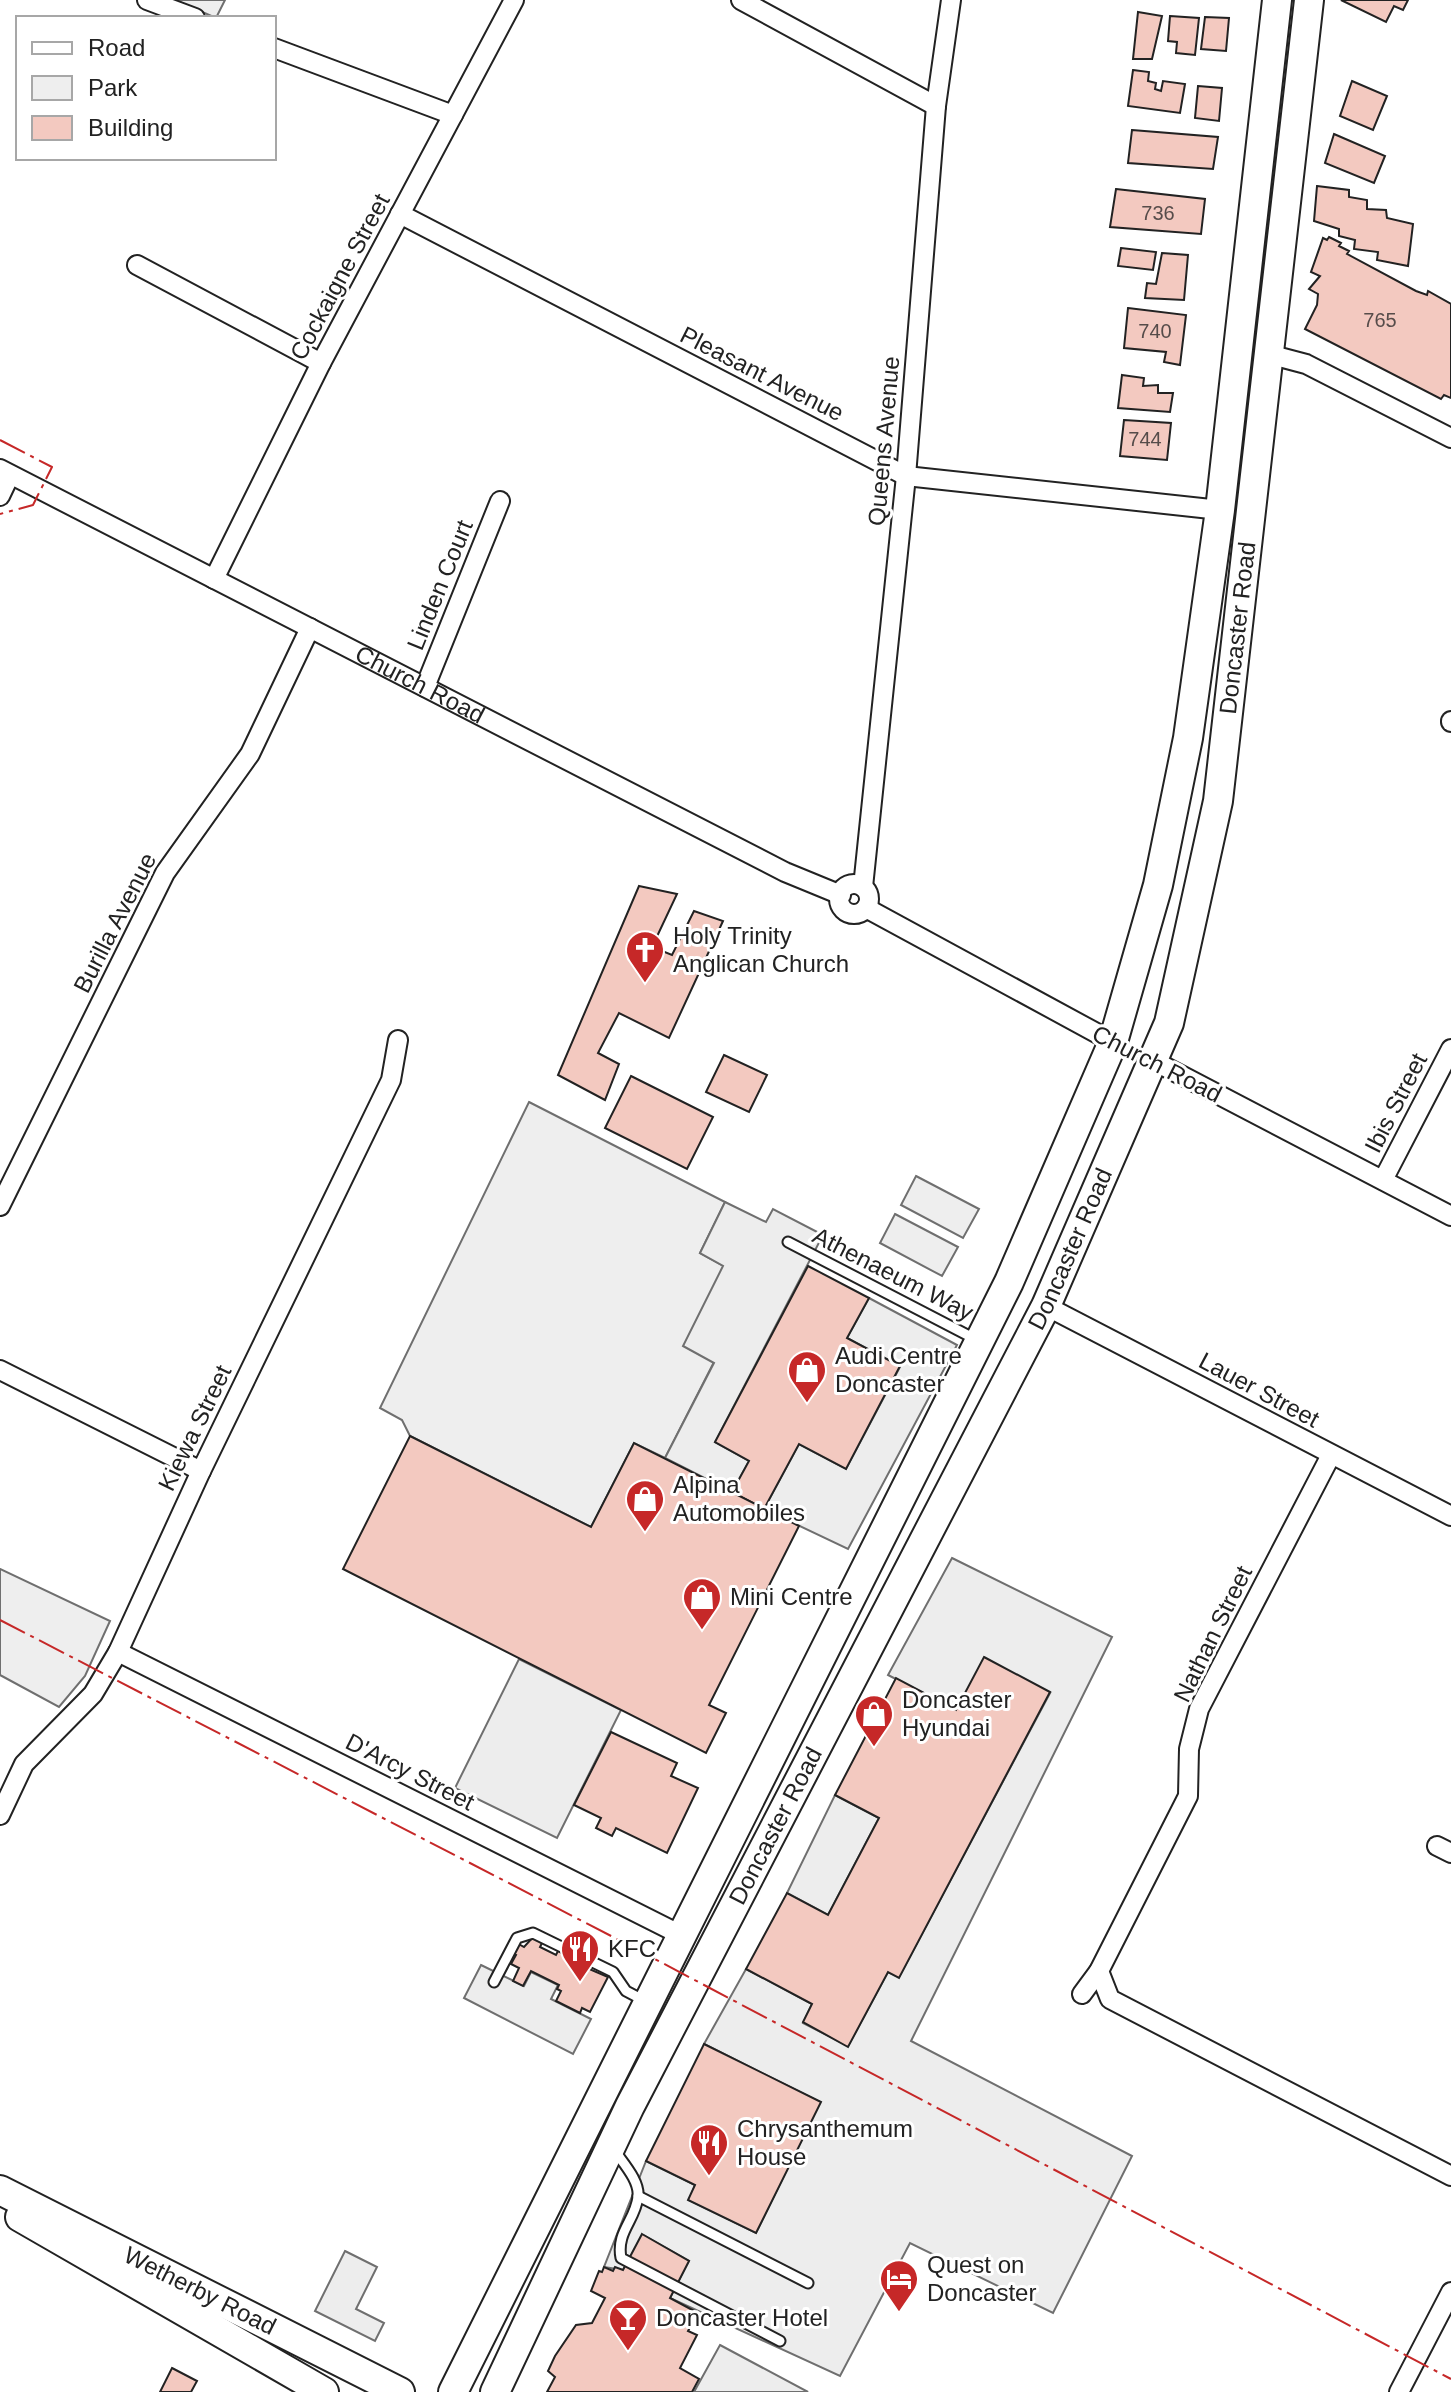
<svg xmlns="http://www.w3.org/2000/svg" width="1451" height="2392" font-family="Arial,sans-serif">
<rect width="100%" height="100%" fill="#fff"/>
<g fill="#eee" stroke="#6f6f6f" stroke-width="2">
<path d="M175 0H225L216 18Z"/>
<path d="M529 1102 725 1202 700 1253 724 1266 684 1346 714 1362 665 1458 634 1443 591 1527 410 1436 402 1420 380 1408Z"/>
<path d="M916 1176 979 1209 963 1238 901 1205Z"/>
<path d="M895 1214 958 1247 942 1276 880 1243Z"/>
<path d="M0 1569 110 1621 85 1676 59 1707 0 1675Z"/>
</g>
<g fill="#ededed" stroke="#6f6f6f" stroke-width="2">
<path d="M725 1202 766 1222 773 1209 823 1235 715 1442 749 1461 732 1492 665 1458 714 1363 683 1346 723 1266 700 1253Z"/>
<path d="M869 1298 957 1345 848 1549 764 1509 799 1444 846 1469 900 1367 847 1338Z"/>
<path d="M952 1558 1112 1637 911 2041 1132 2156 1053 2313 910 2243 840 2376 670 2298 689 2261 643 2235 623 2270 604 2267 646 2161 695 2185 689 2200 756 2233 820 2102 704 2044 746 1969 812 2004 803 2023 848 2046 888 1972 899 1977 1050 1693 956 1710 888 1675Z"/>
<path d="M519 1659 621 1710 557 1838 455 1788Z"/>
<path d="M835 1795 879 1818 828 1915 787 1893Z"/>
<path d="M481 1965 524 1986 531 1972 558 1985 551 1999 591 2019 573 2054 464 1998Z"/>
<path d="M345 2251 377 2267 356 2309 384 2323 375 2341 315 2311Z"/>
<path d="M720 2345 808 2392H694Z"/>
</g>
<g fill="#f3c9c0" stroke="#222" stroke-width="2">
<path d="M1341 0H1408L1403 10 1394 6 1386 22Z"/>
<path d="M1138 12 1162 16 1152 59H1133Z"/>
<path d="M1170 16 1199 18 1195 55 1176 53 1177 42 1168 41Z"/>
<path d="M1205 17 1229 18 1226 51 1201 49Z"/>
<path d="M1133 70 1149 72 1148 81 1156 83 1155 89 1161 91 1163 81 1185 84 1180 113 1128 106Z"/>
<path d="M1352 81 1387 96 1373 130 1340 116Z"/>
<path d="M1198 86 1222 88 1219 121 1195 118Z"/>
<path d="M1132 130 1218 137 1213 169 1128 163Z"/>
<path d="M1334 134 1385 156 1374 183 1325 163Z"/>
<path d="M1317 186 1349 190V197L1367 200V209L1386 210 1387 218 1413 224 1408 266 1377 260 1378 252 1354 249 1355 240 1339 236V229L1314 221Z"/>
<path d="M1116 189 1205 199 1201 234 1110 227Z"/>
<path d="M1329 237 1341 243 1339 246 1349 251 1347 254 1416 291 1427 295 1428 291 1451 304V398L1444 395 1441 399 1305 329 1317 305 1318 294 1309 289 1320 276 1311 272 1323 238 1327 240Z"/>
<path d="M1121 248 1156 252 1153 270 1118 266Z"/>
<path d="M1162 253 1188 255 1184 300 1145 298 1147 283 1156 284Z"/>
<path d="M1128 308 1186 315 1180 365 1164 362 1166 352 1124 348Z"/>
<path d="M1122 375 1144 378 1143 386 1158 385V393H1173L1170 412 1118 408Z"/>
<path d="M1124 420 1171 423 1167 460 1120 456Z"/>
<path d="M639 886 677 894 652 947 672 955 694 911 723 921 669 1038 619 1013 598 1053 619 1064 605 1100 558 1075Z"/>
<path d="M724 1055 767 1075 749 1112 706 1092Z"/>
<path d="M631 1076 713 1117 687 1169 605 1128Z"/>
<path d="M808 1266 869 1298 847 1338 900 1366 846 1469 799 1444 764 1509 732 1492 749 1461 715 1442Z"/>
<path d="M410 1436 591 1527 634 1443 799 1526 709 1705 726 1713 706 1753 343 1569Z"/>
<path d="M984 1657 1050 1692 899 1978 888 1972 848 2047 803 2022 812 2004 746 1969 787 1893 828 1915 879 1818 835 1795 896 1678 956 1710Z"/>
<path d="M611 1732 677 1763 671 1776 698 1788 667 1853 616 1828 612 1836 596 1828 601 1818 574 1805Z"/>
<path d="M535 1935 544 1939 540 1947 556 1955 559 1949 576 1956 573 1962 608 1977 590 2012 582 2008 580 2013 556 2001 561 1991 557 1989 559 1985 531 1971 523 1986 513 1981 519 1968 511 1964 516 1955 510 1952 515 1942 524 1947Z"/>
<path d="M704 2044 821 2102 756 2233 688 2200 695 2185 646 2161Z"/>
<path d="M642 2234 689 2261 670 2298 698 2313 688 2331 697 2335 680 2368 699 2379 692 2392H547L555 2377 548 2371 555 2356 576 2325 592 2323 605 2298 591 2291 599 2271 602 2272 604 2267 613 2271 615 2267 623 2270Z"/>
<path d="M172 2368 197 2381 191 2392H160Z"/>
</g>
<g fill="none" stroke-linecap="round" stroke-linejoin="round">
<defs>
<g id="service">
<path d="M788 1242 977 1340"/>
<path d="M494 1982 517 1938 533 1933 613 1972 626 1991 645 2001"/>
<path d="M615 2151C623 2163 640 2181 638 2197 635 2221 616 2232 621 2258L780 2341"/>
<path d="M638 2196 808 2283"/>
</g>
<g id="minor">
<path d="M147 0 195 18"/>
<path d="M741 0 936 106"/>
<path d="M274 48 453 115"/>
<path d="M400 214 906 476 1220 510"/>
<path d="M137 265 321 363"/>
<path d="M1268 354 1306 364 1451 438"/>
<path id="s1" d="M0 469 785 872 841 895"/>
<path d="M0 496 10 475"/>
<path d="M214 579 321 363 514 0"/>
<path d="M425 687 500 501"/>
<path d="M1451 721V722"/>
<circle cx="854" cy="899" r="15"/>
<path d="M863 887 906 476 936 106 951 0"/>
<path d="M866 908 1113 1042"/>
<path d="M1154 1061 1451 1216"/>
<path d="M1383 1180 1451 1049"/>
<path d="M0 1206 165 873 250 754 310 628"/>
<path d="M1046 1306 1451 1516"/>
<path d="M0 1370 201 1471"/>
<path d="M118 1652 681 1935"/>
<path d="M0 1815 24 1764 93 1694 118 1652 201 1471 391 1080 398 1040"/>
<path d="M1437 1846 1451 1853"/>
<path d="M1099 1971 1110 1999 1451 2176"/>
<path d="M1082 1994 1099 1971 1188 1796 1189 1749 1199 1709 1331 1455"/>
<path d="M1399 2392 1451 2292"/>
</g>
<g id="primary">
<path id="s2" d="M0 2190 400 2392"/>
<path d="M20 2217 324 2392"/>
<path d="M453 2392 1009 1282 1113 1042 1158 885 1188 738 1220 510 1277 0"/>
<path id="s3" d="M495 2392 630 2106 1046 1306 1169 1023 1218 801 1309 0"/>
</g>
</defs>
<use href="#service" stroke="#222" stroke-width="13"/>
<use href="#minor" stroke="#222" stroke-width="22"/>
<use href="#primary" stroke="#222" stroke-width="32"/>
<use href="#service" stroke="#fff" stroke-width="9"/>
<use href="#minor" stroke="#fff" stroke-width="18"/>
<use href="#primary" stroke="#fff" stroke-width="28"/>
<g stroke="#c62828" stroke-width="2" stroke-dasharray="28 6 4 6" stroke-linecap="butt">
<path d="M0 440 52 467 33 505 0 514"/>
<path d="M0 1620 615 1938 1451 2379"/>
</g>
</g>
<defs>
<symbol id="church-pin" viewBox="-11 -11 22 30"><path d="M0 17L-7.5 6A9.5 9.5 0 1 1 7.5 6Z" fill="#c62828" stroke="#fff"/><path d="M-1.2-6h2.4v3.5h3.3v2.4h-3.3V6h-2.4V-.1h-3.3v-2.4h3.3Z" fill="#fff"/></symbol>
<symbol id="shop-pin" viewBox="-11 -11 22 30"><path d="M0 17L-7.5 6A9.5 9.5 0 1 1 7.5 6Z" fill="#c62828" stroke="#fff"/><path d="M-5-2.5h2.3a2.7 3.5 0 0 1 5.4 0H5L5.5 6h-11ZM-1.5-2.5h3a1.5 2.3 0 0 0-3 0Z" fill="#fff"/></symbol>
<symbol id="restaurant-pin" viewBox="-11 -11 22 30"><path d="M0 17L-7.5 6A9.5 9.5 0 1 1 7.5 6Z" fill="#c62828" stroke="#fff"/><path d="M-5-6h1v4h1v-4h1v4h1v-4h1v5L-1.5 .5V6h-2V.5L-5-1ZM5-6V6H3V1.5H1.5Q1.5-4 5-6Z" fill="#fff"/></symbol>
<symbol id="hotel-pin" viewBox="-11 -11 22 30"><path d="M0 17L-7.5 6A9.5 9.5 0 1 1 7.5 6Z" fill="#c62828" stroke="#fff"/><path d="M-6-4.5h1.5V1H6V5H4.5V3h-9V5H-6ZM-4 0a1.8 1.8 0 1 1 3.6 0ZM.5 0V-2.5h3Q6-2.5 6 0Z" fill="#fff"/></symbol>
<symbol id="bar-pin" viewBox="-11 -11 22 30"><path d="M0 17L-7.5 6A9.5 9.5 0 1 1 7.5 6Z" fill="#c62828" stroke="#fff"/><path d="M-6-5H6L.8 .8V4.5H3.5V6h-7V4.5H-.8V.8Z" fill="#fff"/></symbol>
</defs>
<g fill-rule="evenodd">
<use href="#church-pin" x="623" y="928" width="44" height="60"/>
<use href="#shop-pin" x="785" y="1348" width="44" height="60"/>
<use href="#shop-pin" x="623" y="1477" width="44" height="60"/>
<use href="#shop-pin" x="680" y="1575" width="44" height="60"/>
<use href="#shop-pin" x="852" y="1692" width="44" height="60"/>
<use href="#restaurant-pin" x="558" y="1927" width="44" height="60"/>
<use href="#restaurant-pin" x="687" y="2121" width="44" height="60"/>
<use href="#hotel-pin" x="877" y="2257" width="44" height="60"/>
<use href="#bar-pin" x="606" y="2296" width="44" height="60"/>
</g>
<g text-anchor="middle" stroke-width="6" stroke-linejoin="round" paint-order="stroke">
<g font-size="20" fill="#564c4a">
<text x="1158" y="220">736</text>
<text x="1380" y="327">765</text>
<text x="1155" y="338">740</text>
<text x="1145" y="446">744</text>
</g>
<g font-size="24" fill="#222" stroke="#fff">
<text transform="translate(340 277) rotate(-62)" y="8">Cockaigne Street</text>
<text transform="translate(762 374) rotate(27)" y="8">Pleasant Avenue</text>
<text transform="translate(884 441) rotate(-85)" y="8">Queens Avenue</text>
<text transform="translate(440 585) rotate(-68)" y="8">Linden Court</text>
<text dy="8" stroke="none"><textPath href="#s3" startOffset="1928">Doncaster Road</textPath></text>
<text dy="8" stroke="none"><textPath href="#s1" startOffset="472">Church Road</textPath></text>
<text transform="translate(115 923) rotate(-63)" y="8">Burilla Avenue</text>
<text transform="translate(1157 1064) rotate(27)" y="8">Church Road</text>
<text transform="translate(1396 1103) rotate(-63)" y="8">Ibis Street</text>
<text dy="8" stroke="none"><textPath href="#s3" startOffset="1280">Doncaster Road</textPath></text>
<text transform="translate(893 1274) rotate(27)" y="8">Athenaeum Way</text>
<text transform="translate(1259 1390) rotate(28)" y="8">Lauer Street</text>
<text transform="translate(195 1428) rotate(-64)" y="8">Kiewa Street</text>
<text transform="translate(1213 1634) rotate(-64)" y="8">Nathan Street</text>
<text transform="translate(410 1772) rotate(27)" y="8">D'Arcy Street</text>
<text dy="8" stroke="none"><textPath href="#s3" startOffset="632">Doncaster Road</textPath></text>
<text dy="8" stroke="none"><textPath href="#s2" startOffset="224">Wetherby Road</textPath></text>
</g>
<g font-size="24" fill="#222" stroke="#fff" text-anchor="start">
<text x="673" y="944">Holy Trinity<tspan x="673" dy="28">Anglican Church</tspan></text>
<text x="835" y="1364">Audi Centre<tspan x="835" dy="28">Doncaster</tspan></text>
<text x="673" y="1493">Alpina<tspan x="673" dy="28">Automobiles</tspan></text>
<text x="730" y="1605">Mini Centre</text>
<text x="902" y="1708">Doncaster<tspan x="902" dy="28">Hyundai</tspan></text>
<text x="608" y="1957">KFC</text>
<text x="737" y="2137">Chrysanthemum<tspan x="737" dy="28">House</tspan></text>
<text x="927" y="2273">Quest on<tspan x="927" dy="28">Doncaster</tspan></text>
<text x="656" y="2326">Doncaster Hotel</text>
</g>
</g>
<rect x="16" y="16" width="260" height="144" fill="#ffffff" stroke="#a7a7a7" stroke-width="2"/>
<rect x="32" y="42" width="40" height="12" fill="#ffffff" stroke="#a7a7a7" stroke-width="2"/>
<text x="88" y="56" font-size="24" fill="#222222">Road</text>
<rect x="32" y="76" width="40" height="24" fill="#eeeeee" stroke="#a7a7a7" stroke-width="2"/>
<text x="88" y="96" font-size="24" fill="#222222">Park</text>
<rect x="32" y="116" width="40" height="24" fill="#f3c9c0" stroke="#a7a7a7" stroke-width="2"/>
<text x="88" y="136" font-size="24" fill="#222222">Building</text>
</svg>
